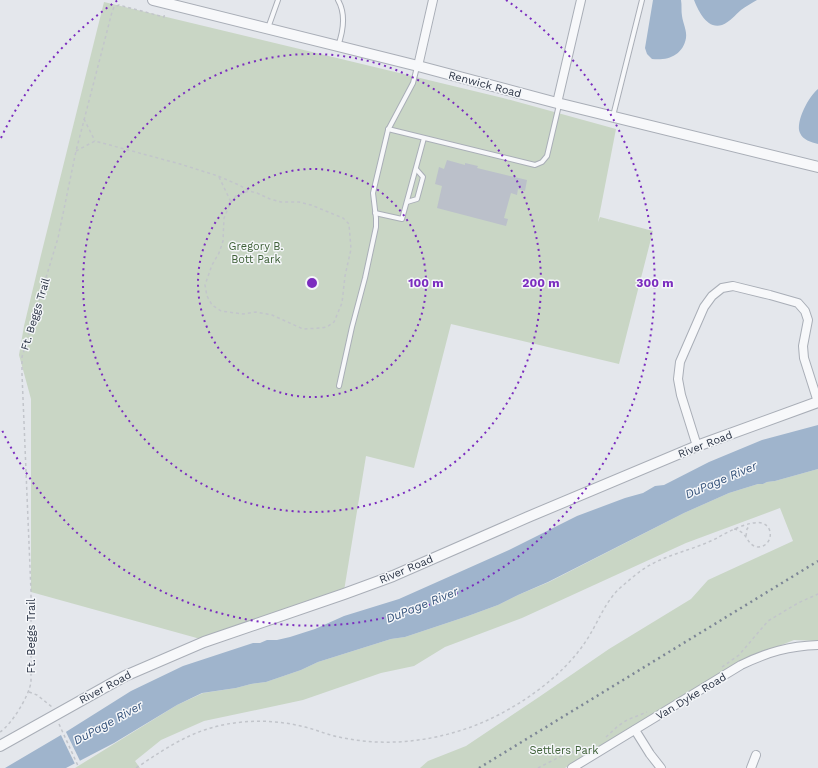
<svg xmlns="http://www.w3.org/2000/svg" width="818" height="768" font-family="'Work Sans',sans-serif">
<rect width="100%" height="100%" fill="#e4e7ec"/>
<g fill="#c9d6c5">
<path d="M104 2 503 98 616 129 598 222 600 217 653 231 619 364 451 324 414 468 366 456 344 591 204 640 31 592V399L19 355 24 326 41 255Z"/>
<path d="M818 469V641L794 640 739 662 565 768H420L428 761 466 746 539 697 609 649 691 599 708 580 793 541 780 508 686 543 522 618 445 647 414 666 381 673 303 700 204 721 161 740 135 761 140 768H75L177 705 203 693 236 688 251 684 266 682 301 670 318 662 391 639 405 637 468 616 498 605 518 595 549 582 684 513 729 493 758 484H763L767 482 775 481Z"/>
</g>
<g fill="#9fb4cc">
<path d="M653 0H681C682 5 681 11 682 16 683 23 687 31 686 38 683 55 668 61 652 59L647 54 645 48Z"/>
<path d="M694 0H757C752 3 746 6 741 10 735 15 730 22 722 25 707 30 698 10 694 0Z"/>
<path d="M818 89V144C811 142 803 140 800 133 795 122 809 96 818 89Z"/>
<path d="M818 425V469L775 481 767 482 763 484H758L729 493 684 513 548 582 518 595 498 605 468 616 405 637 391 639 318 662 301 670 266 682 251 684 236 688 202 693 177 705 114 743 66 768H5L61 735 131 691 183 666 253 643H260L267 640H277L290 637 315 629 344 616 399 599 509 550 577 516 625 498 643 493 655 486 664 485 709 462 762 440Z"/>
</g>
<path fill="#e4e7ec" d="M65 730 81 763 76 766 60 733Z"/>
<path fill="#bbc0ca" d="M447 160 465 165V163L478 166 477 168 527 180 525 191 518 189 517 195 511 193 504 218 508 219 506 226 437 208 442 186 435 184 439 167 444 169Z"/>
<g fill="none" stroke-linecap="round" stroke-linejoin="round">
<defs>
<g id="service">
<path d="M268 28 278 0"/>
<path d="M338 46C343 32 346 14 338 0"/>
<path d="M613 116 642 0"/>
<path d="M388 129 535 165 542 162 547 156 559 105"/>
<path d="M407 202 417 199 423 177 416 169"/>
<path d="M375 213 402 219 424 138"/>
<path d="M339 386 352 327 365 278 376 227V218L373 193 388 130 413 83 417 67"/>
</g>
<g id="minor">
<path d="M418 66 433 0"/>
<path d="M557 103 581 0"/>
<path d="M697 446 681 395 678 379 680 362 704 307 712 296 722 288 733 286 770 295 798 303 805 311 808 320 803 346 804 358 818 402"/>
<path d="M635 730 650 754 661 768"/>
<path d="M572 768 741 665C768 652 789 646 818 645"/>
<path d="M751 768 756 755"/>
</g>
<g id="tertiary">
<path d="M153 0 418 66 557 103 818 167"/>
<path d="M0 746 125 676 204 642 344 594 393 576 528 517 697 446 818 402"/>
</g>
</defs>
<use href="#service" stroke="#a9aeb7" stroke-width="6"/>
<use href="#minor" stroke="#a9aeb7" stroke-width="10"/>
<use href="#tertiary" stroke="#a9aeb7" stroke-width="12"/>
<g stroke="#c2c5cb" stroke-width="1.5" stroke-dasharray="3 3" stroke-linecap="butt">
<path d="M84 119 95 141"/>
<path d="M76 151 95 141 180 164 218 176 239 185 249 191 257 193 270 199 281 202H299L311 205 343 218 349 224 351 249 345 276 342 303 334 322 327 327 320 328 303 329 272 315 256 312 243 314 221 311 212 305 207 296 205 285 212 265 219 253 223 241 224 218 227 211 231 202 236 196 249 191"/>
<path d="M219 177 231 202"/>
<path d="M746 536 747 529 750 525"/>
<path d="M722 667 739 655 768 621 798 603 818 594"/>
<path d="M29 692 37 695 52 707"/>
<path d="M59 724 79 768"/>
<path d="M0 732C12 724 29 696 31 682V592L22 374V357L58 238 76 151 112 12 114 7 119 5 164 17 165 12"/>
<path d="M606 737 618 726 627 720 647 712"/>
<path d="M136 768C172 744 198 726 243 722 264 720 285 722 305 727 317 730 328 735 339 737 384 747 429 742 471 727 514 711 561 679 586 641 598 623 604 603 620 588 628 581 636 574 645 568 667 554 694 550 717 538 727 532 751 520 762 523 775 527 772 547 758 547 746 546 749 532 734 529"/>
<path d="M538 768 567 753 588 749"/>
</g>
<use href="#service" stroke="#f7f8fa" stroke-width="4"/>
<use href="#minor" stroke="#f7f8fa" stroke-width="8"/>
<use href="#tertiary" stroke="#f7f8fa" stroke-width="10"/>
<path stroke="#7d8696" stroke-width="2.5" stroke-dasharray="2 4" stroke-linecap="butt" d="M479 768 818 561"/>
</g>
<g fill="none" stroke="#7b2cbf" stroke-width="2" stroke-dasharray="2 4">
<circle cx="312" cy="283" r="114"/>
<circle cx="312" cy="283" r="229"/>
<path d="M1 138A343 343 0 0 1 118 0M506 0A343 343 0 1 1 1 428"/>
</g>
<g text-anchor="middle" stroke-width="3" stroke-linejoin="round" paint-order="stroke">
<g font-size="11" fill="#2b3445" stroke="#f4f6f9">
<text transform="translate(485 84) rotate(15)" y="4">Renwick Road</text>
<text transform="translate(35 314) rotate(-73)" y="4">Ft. Beggs Trail</text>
<text transform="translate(705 444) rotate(-21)" y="4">River Road</text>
<text transform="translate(406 569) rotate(-23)" y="4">River Road</text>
<text transform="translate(31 636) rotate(-90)" y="4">Ft. Beggs Trail</text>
<text transform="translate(105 687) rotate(-28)" y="4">River Road</text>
<text transform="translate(691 696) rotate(-31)" y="4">Van Dyke Road</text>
</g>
<g font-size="11" fill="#3f6138" stroke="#f4f6f9">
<text x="256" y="250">Gregory B.<tspan x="256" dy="13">Bott Park</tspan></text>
<text x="564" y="754">Settlers Park</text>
</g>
<g font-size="12" font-style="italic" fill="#34527a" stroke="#f4f6f9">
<text transform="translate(721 480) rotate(-23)" y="4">DuPage River</text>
<text transform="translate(422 605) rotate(-22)" y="4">DuPage River</text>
<text transform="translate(108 723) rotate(-29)" y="4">DuPage River</text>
</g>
</g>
<circle cx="312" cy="283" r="6" fill="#7b2cbf" stroke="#f4f6f9" stroke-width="2"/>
<g font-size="12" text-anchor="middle" font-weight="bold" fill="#7b2cbf" stroke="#f4f6f9" stroke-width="3" stroke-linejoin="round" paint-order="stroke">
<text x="426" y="287">100 m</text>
<text x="541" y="287">200 m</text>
<text x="655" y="287">300 m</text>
</g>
</svg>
